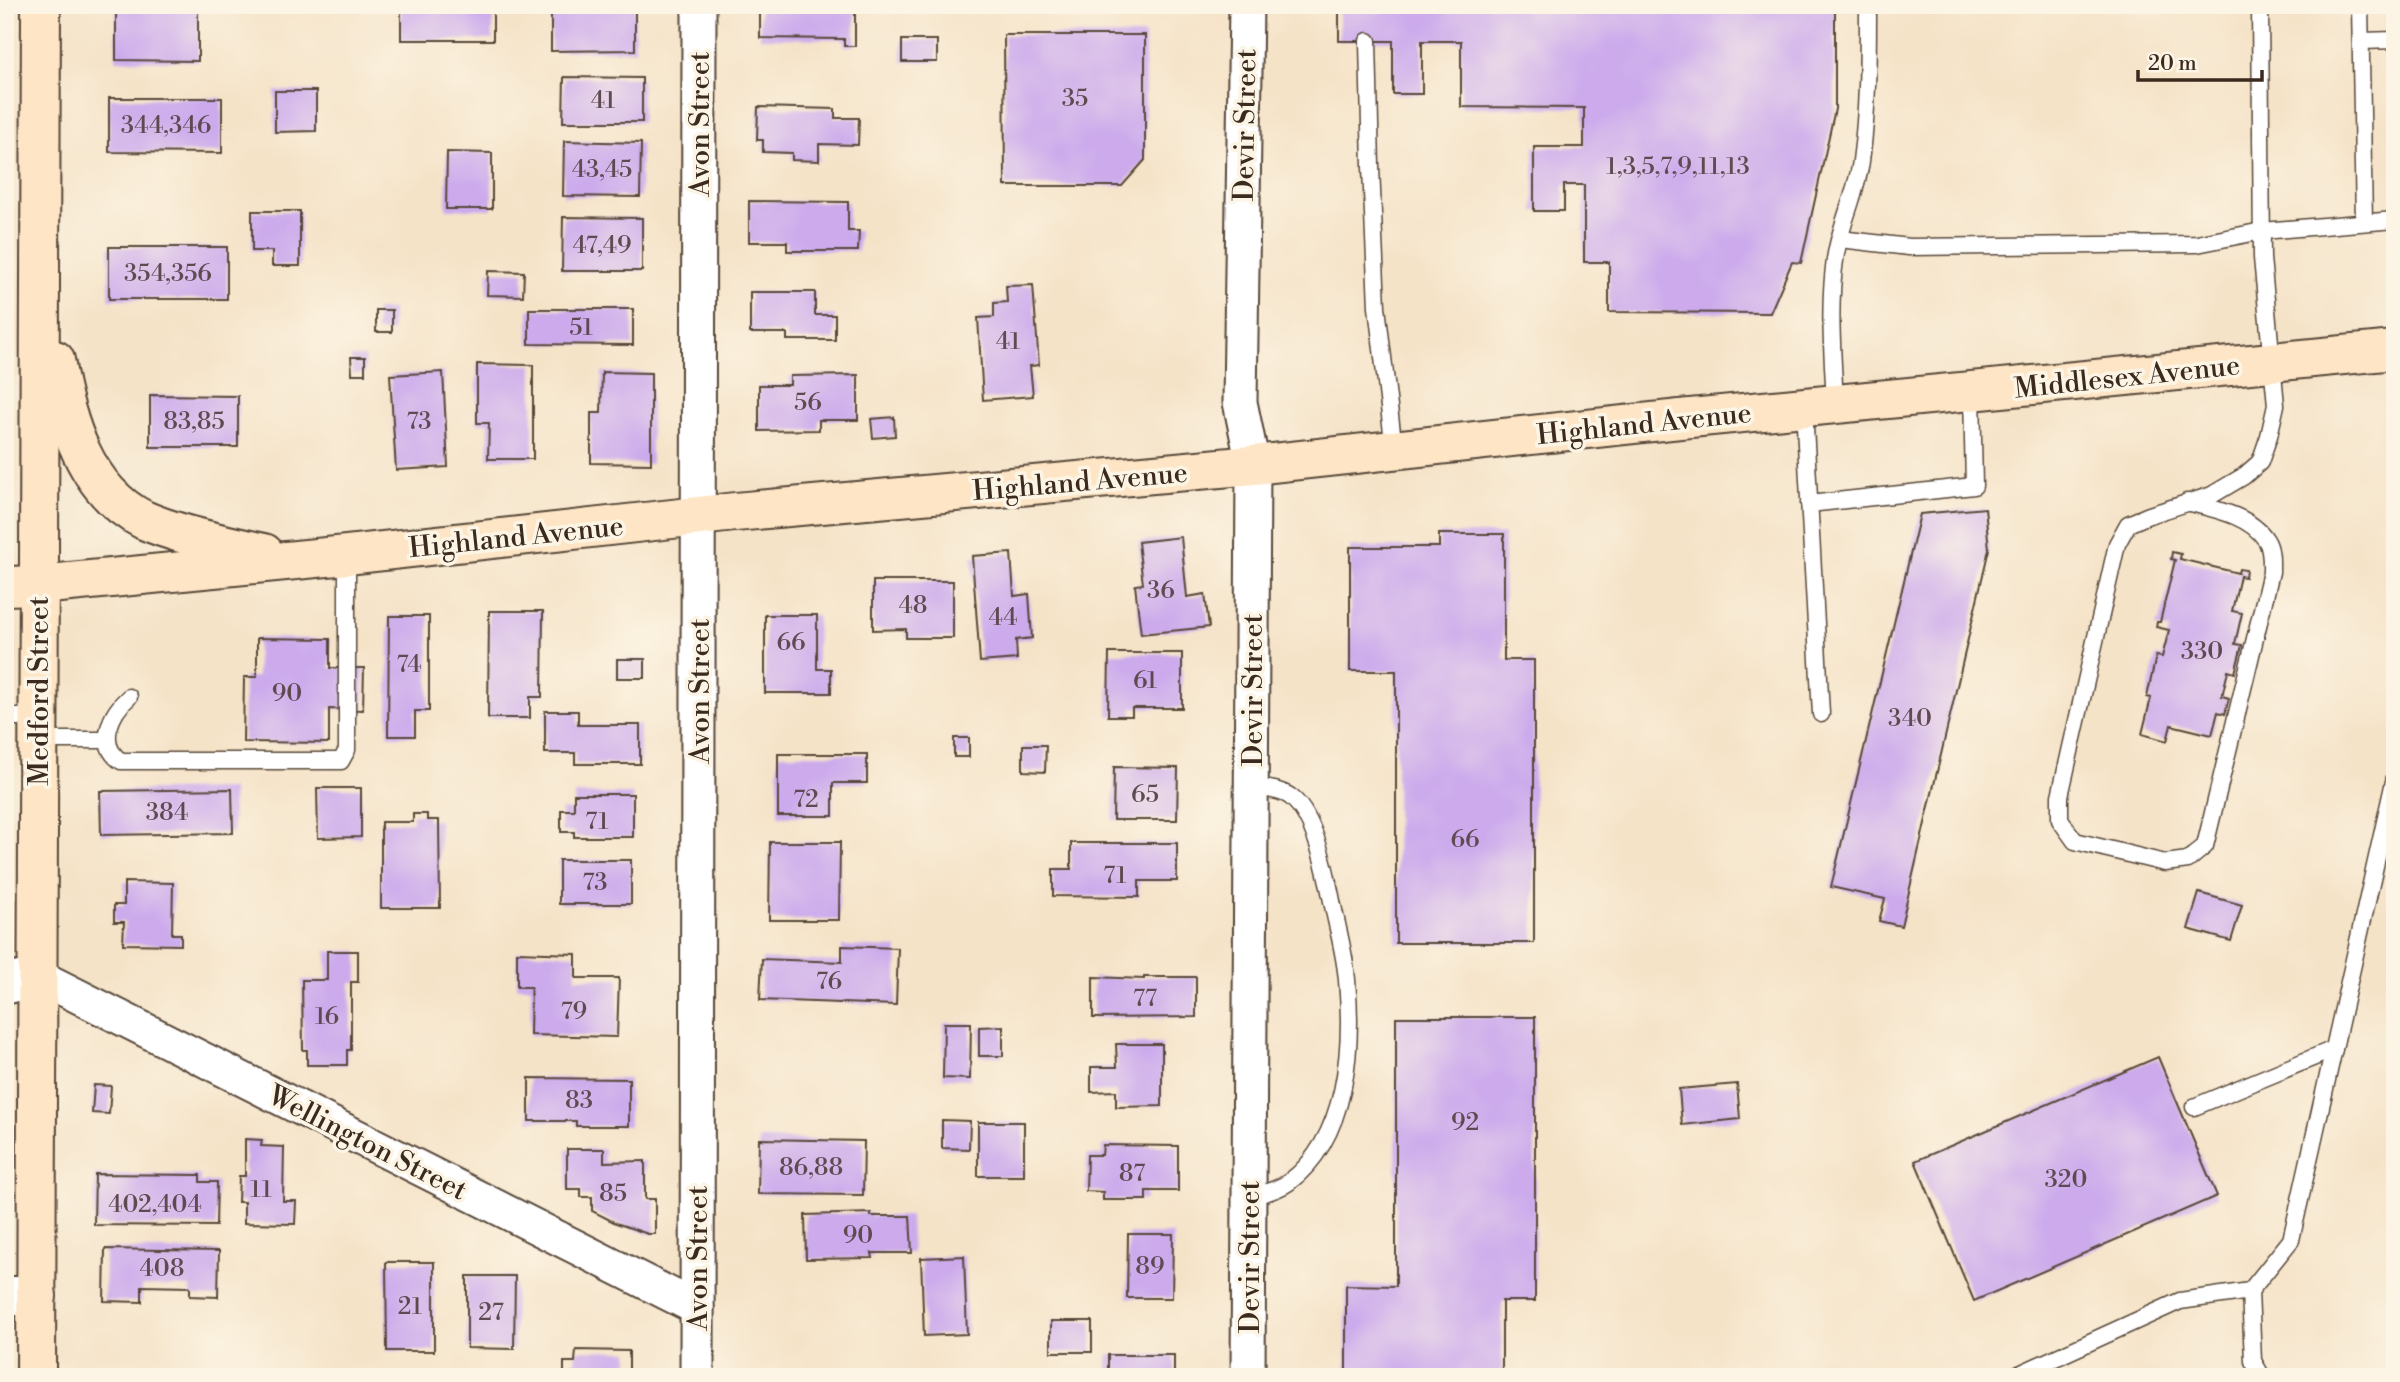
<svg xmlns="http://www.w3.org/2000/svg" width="2400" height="1382" font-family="'Libre Bodoni',serif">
<rect width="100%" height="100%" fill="#fcf5e5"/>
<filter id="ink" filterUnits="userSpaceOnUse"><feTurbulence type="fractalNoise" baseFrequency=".0143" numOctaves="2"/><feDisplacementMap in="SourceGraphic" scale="14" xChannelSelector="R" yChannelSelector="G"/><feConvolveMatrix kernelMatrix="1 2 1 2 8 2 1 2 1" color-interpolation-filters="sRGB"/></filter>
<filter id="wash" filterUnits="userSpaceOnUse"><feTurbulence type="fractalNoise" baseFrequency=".00686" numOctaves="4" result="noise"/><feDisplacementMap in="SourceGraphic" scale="28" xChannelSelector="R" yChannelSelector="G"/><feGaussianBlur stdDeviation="1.57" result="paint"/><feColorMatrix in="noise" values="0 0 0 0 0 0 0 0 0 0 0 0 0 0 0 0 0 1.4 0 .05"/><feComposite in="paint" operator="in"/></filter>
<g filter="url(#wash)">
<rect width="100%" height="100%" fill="#f5e3c8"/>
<g id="blocks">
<g fill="#ccaaec">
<rect x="401" y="5" width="92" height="35"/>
<path d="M572 5H635V50L551 51V10H572Z"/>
<path d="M760 5H855V46H844V39L760 38Z"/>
<path d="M1339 5H1835V109L1801 263 1792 262 1770 313 1609 312V262H1584V185H1564V211H1534V147H1584V108L1461 107V41H1422V94H1393V41H1339Z"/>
<path d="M116 6 198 7V61L116 60Z"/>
<path d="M1004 35H1145V160L1122 186H1005Z"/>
<rect x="902" y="40" width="35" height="22"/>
<path d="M564 77 642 78V122H563Z"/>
<path d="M275 91H316V131L275 132Z"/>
<path d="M109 98H222V153L109 152Z"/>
<path d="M758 107 835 109V118H859L858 145 819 144V161L792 160V153L763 152V140H757Z"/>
<path d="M564 141 641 143 640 197 563 196Z"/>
<path d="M447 152 492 153V209H446Z"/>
<path d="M749 201 848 202V231H859L858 251H787V242H749Z"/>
<path d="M252 211H300V266H272V251H252Z"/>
<path d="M563 217 642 218V271H562Z"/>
<rect x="109" y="247" width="118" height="52"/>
<path d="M488 271 524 272 523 296 487 295Z"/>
<path d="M1033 285 1039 365 1030 366 1033 396 983 400 978 318 994 317V303L1007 302 1006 286Z"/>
<path d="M750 292H815V315H835V340H787V333H750Z"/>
<path d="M529 309H633V345L529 344Z"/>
<rect x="376" y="310" width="16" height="22"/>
<path d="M351 357H365V374H352Z"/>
<path d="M477 364 533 365V459H488L489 423H477Z"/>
<path d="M443 372 448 467 396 470 390 375Z"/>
<path d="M602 372 651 373V464L591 463V413H601Z"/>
<path d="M858 375V420H819V430L759 431V385H790V376Z"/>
<path d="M150 395 238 396V447H150Z"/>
<path d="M894 417 895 436 873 438 871 419Z"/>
<path d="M1985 508 1989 549 1901 926 1879 921 1885 899 1831 887 1920 514Z"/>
<path d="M1439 534H1504V660H1534V943H1396V671H1350V547H1439Z"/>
<path d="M1181 537 1187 597 1205 594 1209 627 1141 634 1135 585 1143 584 1138 542Z"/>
<path d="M2172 552 2181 554 2180 559 2238 573 2239 569 2246 570 2245 577 2240 576 2232 611 2242 613 2235 644 2242 645 2235 673 2228 671 2222 696 2229 698 2225 714 2218 712 2212 735 2171 725 2167 741 2142 734 2151 698 2147 697 2156 656 2162 657 2169 630 2156 627 2157 622H2160L2175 560 2171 559Z"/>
<path d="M1011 553 1014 596 1029 594 1032 638 1016 640 1017 659 980 662 972 556Z"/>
<path d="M873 581H953V638H906V629L873 630Z"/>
<path d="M489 611H543L542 697H530V718H488Z"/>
<path d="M765 615H817V669H831V693H765Z"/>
<path d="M389 616H429V711H415V736H388Z"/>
<path d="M257 638 330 639V668H364L363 710 329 709V743L243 742 244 677H257Z"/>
<path d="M1109 653H1182V708H1132V716H1108Z"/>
<rect x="617" y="659" width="28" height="19"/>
<path d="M545 711H578V725H640V764H575V753H545Z"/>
<rect x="954" y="738" width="15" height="19"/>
<path d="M1023 745H1046L1045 772 1023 771Z"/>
<path d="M778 754H867V783H833V816H778Z"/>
<path d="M1114 767 1178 768 1177 820H1113Z"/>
<path d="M317 788H361V837L318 838Z"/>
<path d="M232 789 233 833 101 835 100 791Z"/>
<path d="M574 794H633V837H574V832H561V810H574Z"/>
<path d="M413 814H427V820H439L440 908H381V822H413Z"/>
<path d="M770 842H840L839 920H769Z"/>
<path d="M1071 843H1177V881H1139V897L1053 896V869H1071Z"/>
<rect x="559" y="860" width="72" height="44"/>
<path d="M124 882 173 883 172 934H181V945L123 944 124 922H114V905H124Z"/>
<path d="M2199 893 2242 905 2231 941 2188 929Z"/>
<path d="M842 946 898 948 896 1005 760 1000 762 959 842 962Z"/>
<path d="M327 951H358V982H351V1050H347V1065H307V1050H303L302 980H327Z"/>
<path d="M517 952 576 954V978H619L617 1037 530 1035 531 987H517Z"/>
<path d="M1093 977 1144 979V977H1196V1017L1093 1018Z"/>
<path d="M1396 1017H1535V1301H1502V1377H1346V1285L1396 1286Z"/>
<path d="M944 1023H971L970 1079 943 1078Z"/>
<path d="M1003 1026V1056H979V1027Z"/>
<path d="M1116 1044H1162V1106L1116 1107V1091L1091 1092V1067H1117Z"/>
<path d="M2158 1057 2217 1196 1974 1301 1915 1161Z"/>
<path d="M529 1078 629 1079V1126H576V1121H529Z"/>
<path d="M1737 1084 1740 1119 1682 1125 1679 1089Z"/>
<path d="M94 1085 111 1086 109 1114 92 1113Z"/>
<path d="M942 1120 970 1121 969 1149 942 1148Z"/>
<rect x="978" y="1122" width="46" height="54"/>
<path d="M245 1139 262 1140 261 1146 284 1147 283 1201H296L295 1224 244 1223V1202H238L239 1176H245Z"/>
<path d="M759 1139 864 1141 863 1195 758 1194Z"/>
<path d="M1103 1145 1178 1146V1191H1146V1200H1103V1192L1086 1191 1087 1155H1102Z"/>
<path d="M567 1149H604V1162L645 1161V1199H655V1234H648L616 1223 592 1211V1197H581V1189H567Z"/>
<path d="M95 1174 200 1175V1182H217L216 1226 94 1225Z"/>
<path d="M871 1213V1216H910L912 1253H872L873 1258 806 1259 805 1215Z"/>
<path d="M1128 1234H1173L1172 1298H1127Z"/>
<path d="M105 1249 219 1251 218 1297 190 1296V1287L142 1286V1302L104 1301Z"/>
<path d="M964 1256 967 1334 924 1336 921 1258Z"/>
<path d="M386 1262H434V1351H387Z"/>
<path d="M467 1276H515L514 1349 467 1348Z"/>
<rect x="1051" y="1321" width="41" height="31"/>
<path d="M576 1350 629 1351V1377H564V1362H575Z"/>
<rect x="1108" y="1355" width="66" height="22"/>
</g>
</g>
</g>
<g filter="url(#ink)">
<use href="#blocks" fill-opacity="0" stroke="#574638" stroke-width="2"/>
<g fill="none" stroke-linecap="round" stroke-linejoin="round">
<defs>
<g id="service">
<path d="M2360 5 2364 222"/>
<path d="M1368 41 1371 167 1377 307 1394 449"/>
<path d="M2361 41 2395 40"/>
<path d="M1840 239 1909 247 2197 244 2262 231 2395 220"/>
<path d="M1835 405C1833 357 1828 308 1835 260 1839 227 1856 196 1861 161 1868 109 1868 57 1868 5"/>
<path d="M1804 408 1821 714"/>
<path d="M2187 502C2214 509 2250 515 2266 540 2272 549 2271 562 2271 572L2205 846 2188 860 2165 863 2075 841 2060 820V796L2117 544 2128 524 2149 515 2212 495 2244 476 2260 462 2269 436 2276 405 2262 258 2260 5"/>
<path d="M1809 504 1974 486 1972 391"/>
<path d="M129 697C111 712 96 745 121 761H341L347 750V555"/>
<path d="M5 717H38"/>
<path d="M39 740H108"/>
<path d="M2194 1107 2334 1049"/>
<path d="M1249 1197C1262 1194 1278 1190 1289 1182 1348 1138 1353 1047 1347 980 1345 955 1338 930 1333 906 1327 876 1316 818 1292 798 1282 789 1264 789 1251 786"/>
<path d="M2013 1377 2180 1301 2250 1291"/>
<path d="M2262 1377 2253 1361 2250 1291 2291 1240 2395 777"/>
</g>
<g id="minor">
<path d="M1246 5 1240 402 1253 465 1248 1377"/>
<path d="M38 976 697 1308"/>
<path d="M697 1377 699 5"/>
</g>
<g id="tertiary">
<path d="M5 985 38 976"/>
<path d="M5 1296H37"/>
</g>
<g id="secondary">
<path d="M55 360C65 420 85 491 144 520 175 534 230 546 264 553"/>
<path d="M5 586 39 585 347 555 735 512 1253 465 1680 419 2395 350"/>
<path d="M36 1377 41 5"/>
</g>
</defs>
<use href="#service" stroke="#574638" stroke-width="19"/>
<use href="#minor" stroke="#574638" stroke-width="37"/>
<use href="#tertiary" stroke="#574638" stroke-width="42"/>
<use href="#secondary" stroke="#574638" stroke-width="42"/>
<use href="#service" stroke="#fff" stroke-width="16"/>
<use href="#minor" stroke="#fff" stroke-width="33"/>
<use href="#tertiary" stroke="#fff" stroke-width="38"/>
<use href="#secondary" stroke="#fde5c5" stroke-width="38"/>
</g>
</g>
<g text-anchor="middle" stroke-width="7" stroke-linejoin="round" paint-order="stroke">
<g font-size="24" fill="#5f4a52">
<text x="1075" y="106">35</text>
<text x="603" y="108">41</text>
<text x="166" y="133">344,346</text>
<text x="1678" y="174">1,3,5,7,9,11,13</text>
<text x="602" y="177">43,45</text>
<text x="602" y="253">47,49</text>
<text x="168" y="281">354,356</text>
<text x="581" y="335">51</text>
<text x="1008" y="349">41</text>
<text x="808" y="410">56</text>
<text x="194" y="429">83,85</text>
<text x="419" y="429">73</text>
<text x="1161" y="598">36</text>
<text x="913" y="613">48</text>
<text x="1003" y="625">44</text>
<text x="791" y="650">66</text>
<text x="2202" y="659">330</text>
<text x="409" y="672">74</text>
<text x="1145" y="688">61</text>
<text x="287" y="701">90</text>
<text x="1910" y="726">340</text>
<text x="1145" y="802">65</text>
<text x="806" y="807">72</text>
<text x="167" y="820">384</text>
<text x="597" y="829">71</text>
<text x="1465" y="847">66</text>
<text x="1115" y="883">71</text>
<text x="595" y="890">73</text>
<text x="829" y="989">76</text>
<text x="1145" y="1006">77</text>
<text x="574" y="1019">79</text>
<text x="327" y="1024">16</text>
<text x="579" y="1108">83</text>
<text x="1465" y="1130">92</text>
<text x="811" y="1175">86,88</text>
<text x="1132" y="1181">87</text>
<text x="2066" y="1187">320</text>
<text x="261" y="1197">11</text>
<text x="613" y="1201">85</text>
<text x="155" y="1212">402,404</text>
<text x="858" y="1243">90</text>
<text x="1150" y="1274">89</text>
<text x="162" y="1276">408</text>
<text x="410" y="1314">21</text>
<text x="491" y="1320">27</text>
</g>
<g font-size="28" fill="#3b2a1e" stroke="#fcf5e5">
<text transform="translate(699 124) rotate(-90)" y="10">Avon Street</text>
<text transform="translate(1244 125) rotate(-89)" y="10">Devir Street</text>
<text transform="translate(2127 376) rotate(-6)" y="10">Middlesex Avenue</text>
<text transform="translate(1644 423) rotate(-6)" y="10">Highland Avenue</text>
<text transform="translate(1080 481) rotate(-5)" y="10">Highland Avenue</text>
<text transform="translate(516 536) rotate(-6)" y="10">Highland Avenue</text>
<text transform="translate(1252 690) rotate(-90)" y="10">Devir Street</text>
<text transform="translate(38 691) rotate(-90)" y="10">Medford Street</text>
<text transform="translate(699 691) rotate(-90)" y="10">Avon Street</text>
<text transform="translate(368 1142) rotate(27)" y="10">Wellington Street</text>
<text transform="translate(1249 1257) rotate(-90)" y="10">Devir Street</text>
<text transform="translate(697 1258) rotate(-90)" y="10">Avon Street</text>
</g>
</g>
<rect width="2400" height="1382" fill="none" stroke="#fcf5e5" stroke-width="28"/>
<path d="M2138 70v10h124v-10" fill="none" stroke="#3b2a1e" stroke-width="3.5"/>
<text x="2148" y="70" font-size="21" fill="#3b2a1e" stroke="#fcf5e5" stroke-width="5" paint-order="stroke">20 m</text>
</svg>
